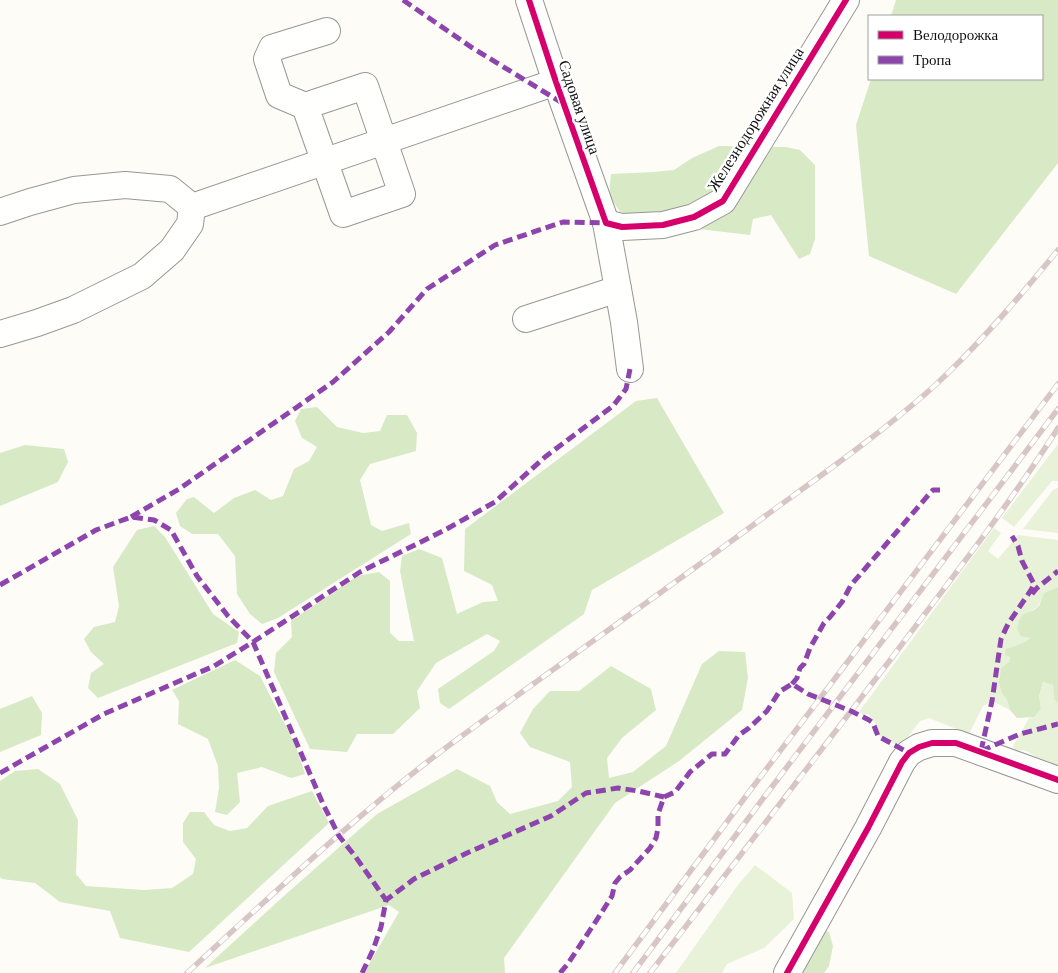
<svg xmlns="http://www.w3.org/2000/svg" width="1058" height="973" font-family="'Crimson Pro',serif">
<rect width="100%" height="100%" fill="#fdfcf7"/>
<g fill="#e7f2d8">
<path d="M1058 444V481H1052L1014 527 1002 518Z"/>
<path d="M1058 488V533L1023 529 1053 490Z"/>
<path d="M994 528 1001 533 988 551 998 559 1018 535 1058 540V587L1044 593C1039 607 1037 609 1023 614L1031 637C1025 643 1019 646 1011 647L1009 662 1001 668 1002 693 1007 700 1010 710 992 701 983 706 969 734 929 718 920 721 901 746 887 741 879 735 876 730 875 723 868 714 863 715 859 712Z"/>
<path d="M1043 682 1053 685 1054 699 1058 703V769L1051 767 1027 751 1015 750 1013 746 1029 718 1034 717 1041 709 1039 696Z"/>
<path d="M755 865 792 893 794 919 764 948 727 964 722 973H676L738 885Z"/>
</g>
<g fill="#d8e9c6">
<path d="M896 0H1058V163L956 294 869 256 856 125 871 79H1042V16H891Z"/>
<path d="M719 146 786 147 800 150 815 165V239L810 254 799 259 771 215 753 219 750 235 699 229 674 212 645 218 620 212 609 195 611 174 654 172 674 170 692 158Z"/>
<path d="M657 398 724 513 592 590 584 614 449 709 440 703 438 689 494 651 500 641 487 634 436 663 417 691 420 708 393 734H357L347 752 310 749 274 672 276 653 292 637 291 621 357 576 379 572 390 581V633L399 641H414L400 571 402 556 419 549 442 558 457 614 483 602 498 601 492 585 464 571 465 529 636 401Z"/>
<path d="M317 407 337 427 363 433 380 431 387 415H407L417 433 416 451 370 464 360 480 371 525 382 531 409 523 411 534 278 618 262 624 250 614 237 594 235 556 218 534H192L180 526 176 513 187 499 194 497 214 513 234 498 255 490 271 500 283 496 294 469 309 461 317 447 302 438 295 421 301 409Z"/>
<path d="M25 445 64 449 68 462 58 482 0 506V453Z"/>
<path d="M154 526 165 537 213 614 239 632 237 643 98 698 88 688 91 673 104 664 91 652 84 639 94 627 115 622 119 606 113 567 137 530Z"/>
<path d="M1058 587V703L1054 699 1053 685 1043 682 1039 696 1041 709 1034 717 1017 718 1010 710 1007 700 1002 693 999 683 1001 668 1009 662 1010 657 1005 655 1006 649C1015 645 1023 645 1030 638L1021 636 1017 629 1019 621 1023 614 1034 610 1039 606 1044 593Z"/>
<path d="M719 651 745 652 748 678 742 710 679 761 615 803 504 958 505 973H364L399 912 389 905 205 968 285 895 377 814 457 769 490 786 497 802 510 814 558 801 572 787 570 762 530 747 520 733 533 709 550 691H579L611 666 651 689 656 710 622 738 607 758 609 778 633 772 666 746 702 664Z"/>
<path d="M235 660 260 676 295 744 305 774 291 778 262 767 237 773 240 802 227 815 215 812 219 788 218 766 208 739 178 724 179 701 172 690Z"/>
<path d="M32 696 42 713 41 735 0 752V709Z"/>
<path d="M38 769 60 784 78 820 76 874 86 886 144 890 172 888 193 874 196 859 183 842V823L190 812H204L214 825 230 831 247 828 268 806 312 791 329 823 189 952 120 938 110 911 60 902 35 883 2 879 0 877V781L15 771Z"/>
<path d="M822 930 829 932 833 946 829 966 824 973H793Z"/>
</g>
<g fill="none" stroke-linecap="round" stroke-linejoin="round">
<defs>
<g id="minor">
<path d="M529 0 556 82 606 223 624 322 630 369"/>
<path d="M365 86 402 194 343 214 305 106Z"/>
<path d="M305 106 279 95 267 59 272 48 327 31"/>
<path d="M192 207 556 82"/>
<path d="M0 212 30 202 74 190 125 185 170 189 192 207"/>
<path d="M606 223 622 227 663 225 694 217 723 201 846 0"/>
<path d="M526 319 618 289"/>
<path d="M0 334 37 323 73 310 142 276 172 250 190 224 192 207"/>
<path d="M787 973 868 828 902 762 909 753 919 747 932 743H956L1058 780"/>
</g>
</defs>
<use href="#minor" stroke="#979795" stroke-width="28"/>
<use href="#minor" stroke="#fffffe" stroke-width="26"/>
<defs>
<g id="rail">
<path d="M187 973C275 892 362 809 459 738 561 663 666 590 768 514 823 474 880 434 931 389 977 347 1018 299 1058 250"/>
<path d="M615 973 749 792 1058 384"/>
<path d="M633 973 765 796 1058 409"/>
<path d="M650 973C732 867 813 761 894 655 950 580 1008 507 1058 428"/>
</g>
</defs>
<use href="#rail" stroke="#d8c6c7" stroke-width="5.5"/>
<use href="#rail" stroke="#fff" stroke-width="4" stroke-dasharray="11" stroke-linecap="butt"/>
<g stroke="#8e44ad" stroke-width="5" stroke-dasharray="10 5" stroke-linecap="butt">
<path d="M403 0 471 47 564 104"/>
<path d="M131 517 179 489 333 382 389 332 427 289 495 245 563 222 606 223"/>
<path d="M0 585 96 530 131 517 154 520 171 530 197 576 228 616 253 642 323 804 339 836 355 856 386 900"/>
<path d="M1032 594 1037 588 1058 571"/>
<path d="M792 684 797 678 798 674 800 668 804 664 810 648 824 623 830 617 842 602 851 585 931 492 933 490H940"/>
<path d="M981 751 992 701 1001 639 1008 624 1031 590 1034 584 1022 561 1018 546 1012 536"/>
<path d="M981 751 1020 734 1058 724"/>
<path d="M0 773 104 714 214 666 253 642 360 572 443 531 495 502 545 457 613 406 626 389 630 369"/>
<path d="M362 973 373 950 381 927 386 900 414 879 467 853 551 816 586 793 618 788 638 791 664 797"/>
<path d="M560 973 567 965 600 915 612 896 615 883 620 877 630 870 650 848 656 838 658 828V814L664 797 675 792 690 772 712 754H725L739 735 749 728 767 711 779 692 792 684 808 694 851 711 869 720 873 723 878 736 909 753"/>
</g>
<defs>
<g id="cycleway">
<path d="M529 0 556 82 606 223 622 227 663 225 694 217 723 201 846 0"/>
<path d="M787 973 868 828 902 762 909 753 919 747 932 743H956L1058 780"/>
</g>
</defs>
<use href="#cycleway" stroke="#fff" stroke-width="9"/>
<use href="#cycleway" stroke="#d6006c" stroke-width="6"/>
</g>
<g text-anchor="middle" stroke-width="5" stroke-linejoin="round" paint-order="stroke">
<g font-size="16" fill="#111" stroke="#fff">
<text transform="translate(580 107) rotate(71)" y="6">Садовая улица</text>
<text transform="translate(755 119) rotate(-58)" y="6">Железнодорожная улица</text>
</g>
</g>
<rect x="868" y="15" width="175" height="65" fill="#ffffff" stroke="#a0a0a0"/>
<rect x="878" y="31" width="25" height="8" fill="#d6006c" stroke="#a0a0a0"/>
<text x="913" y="40" font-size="15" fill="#111111">Велодорожка</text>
<rect x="878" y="56" width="25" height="8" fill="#8e44ad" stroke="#a0a0a0"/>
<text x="913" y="65" font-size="15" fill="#111111">Тропа</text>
</svg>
